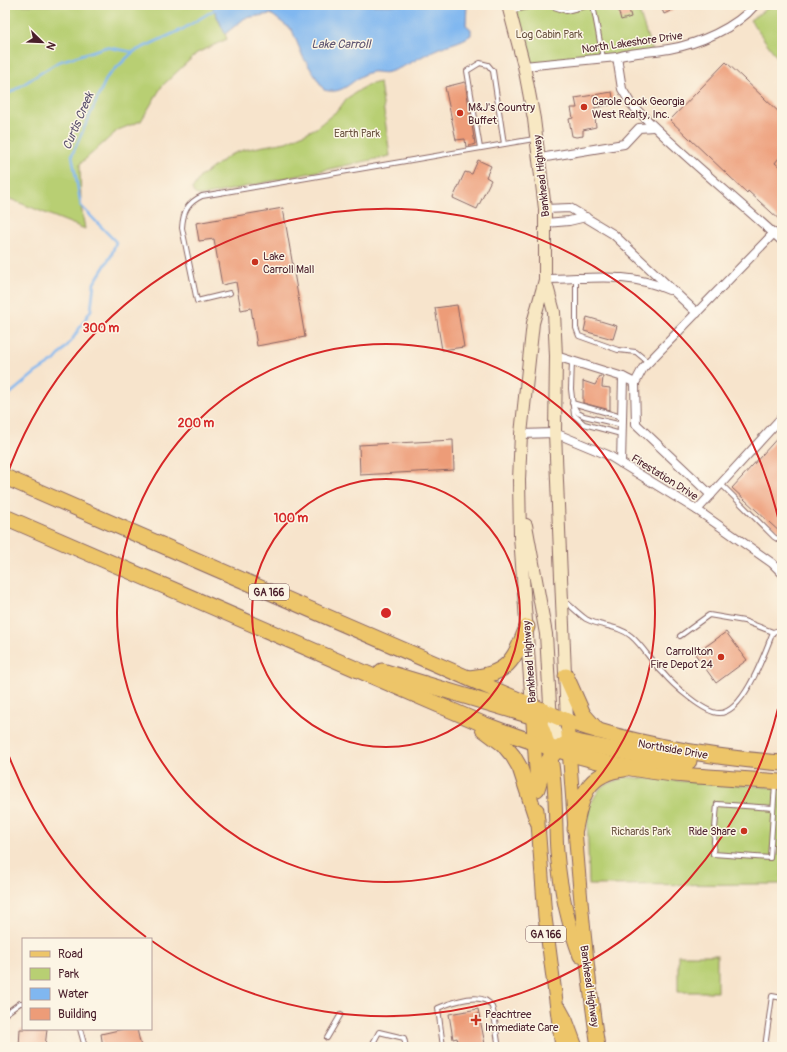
<svg xmlns="http://www.w3.org/2000/svg" width="787" height="1052" font-family="Pangolin,sans-serif">
<rect width="100%" height="100%" fill="#fcf5e5"/>
<filter id="ink" filterUnits="userSpaceOnUse"><feTurbulence type="fractalNoise" baseFrequency=".025" numOctaves="2"/><feDisplacementMap in="SourceGraphic" scale="8" xChannelSelector="R" yChannelSelector="G"/><feConvolveMatrix kernelMatrix="1 2 1 2 8 2 1 2 1" color-interpolation-filters="sRGB"/></filter>
<filter id="wash" filterUnits="userSpaceOnUse"><feTurbulence type="fractalNoise" baseFrequency=".012" numOctaves="4" result="noise"/><feDisplacementMap in="SourceGraphic" scale="16" xChannelSelector="R" yChannelSelector="G"/><feGaussianBlur stdDeviation="0.9" result="paint"/><feColorMatrix in="noise" values="0 0 0 0 0 0 0 0 0 0 0 0 0 0 0 0 0 1.4 0 .05"/><feComposite in="paint" operator="in"/></filter>
<g filter="url(#wash)">
<rect width="100%" height="100%" fill="#f7e4cc"/>
<g fill="#b8cf73" stroke="#81774f">
<path d="M5 5H212L225 34 227 39 197 53 162 86 141 121 118 130 80 164 81 206 85 229 5 197Z"/>
<path d="M516 5H637L652 51 524 66Z"/>
<path d="M772 5H782V64L750 20Z"/>
<path d="M380 82 390 156 202 196 195 194 192 189 200 177 230 155 243 150 286 142 306 133 316 128 339 109 346 99 367 85Z"/>
<path d="M625 777 782 788V884L589 885 587 809 601 787Z"/>
<rect x="678" y="955" width="39" height="37"/>
</g>
<path fill="#80b7f0" stroke="#656b8e" d="M212 5H467L466 25 471 29V35C460 43 448 44 437 49 421 56 406 67 389 72 383 74 376 71 371 72 352 77 346 96 324 90L303 57 292 30 271 14 245 18 225 34Z"/>
<g fill="none" stroke-linecap="round" stroke-linejoin="round">
<g stroke="#80b7f0" stroke-width="2.5">
<path d="M5 96 58 62 106 47 133 52"/>
<path d="M5 398 35 373 55 360 72 340 91 310 94 283 111 256 116 242 81 206 72 155 107 77 133 52 183 29 222 5"/>
</g>
</g>
<g id="blocks">
<g fill="#ed9c78">
<path d="M617 5H628L631 17 621 20Z"/>
<path d="M660 5H683L664 14Z"/>
<path d="M726 62 782 115V154L775 163 782 169V222L748 191 747 193 670 120Z"/>
<path d="M465 82 475 144 466 147 465 139 456 140 445 87Z"/>
<path d="M612 92 614 104 594 108 596 127 583 130V136L576 137 572 136 569 119 573 118 571 108H577L575 98Z"/>
<path d="M478 160 491 166 486 177 491 180 477 209 453 198 465 172 472 174Z"/>
<path d="M283 208 305 337 257 346 251 308 241 310 236 282 222 285 214 239 199 241 196 223Z"/>
<path d="M457 305 464 347 442 350 435 308Z"/>
<path d="M587 317 617 326 613 339 584 331Z"/>
<path d="M600 376 603 377 602 387 610 388V410L583 403V381L595 385Z"/>
<path d="M782 433V534L732 488Z"/>
<path d="M453 440 454 470 360 475 359 445Z"/>
<path d="M726 632 747 660 716 683 695 654Z"/>
<path d="M478 1009 485 1044 459 1047 457 1038 453 1039 449 1014Z"/>
<path d="M20 1029H47L45 1047H19Z"/>
<path d="M123 1029H137L141 1047H103L101 1034Z"/>
</g>
</g>
</g>
<g filter="url(#ink)">
<use href="#blocks" fill-opacity="0" stroke="#876463" stroke-width="1"/>
<g fill="none" stroke-linecap="round" stroke-linejoin="round">
<defs>
<g id="lane">
<path d="M548 5 566 11 590 5"/>
<path d="M593 5 603 58"/>
<path d="M510 11 536 5"/>
<path d="M480 148 467 71 480 63 488 65 493 71 504 144"/>
<path d="M576 279V328L579 336 618 350 636 352 648 362"/>
<path d="M230 293 197 301 182 228C183 212 187 203 202 196L534 139"/>
<path d="M572 361 571 389 574 415 584 424 621 434"/>
<path d="M572 403 622 417"/>
<path d="M573 405 578 413 584 416 622 425"/>
<path d="M721 484 774 537 782 542"/>
<path d="M565 601C572 607 579 614 586 619 600 627 618 625 631 636 644 647 651 662 663 673 673 685 704 713 719 713 744 713 765 652 773 632"/>
<path d="M680 636 709 615 744 621 773 632 782 629"/>
<path d="M773 808 717 804 713 854 770 858 775 784"/>
<path d="M5 1014 20 1003H23"/>
<path d="M80 1029 85 1047"/>
<path d="M327 1038 341 1014"/>
<path d="M371 1047 379 1032 404 1038 406 1047"/>
<path d="M443 1047 438 1008C450 1003 484 990 492 1007 496 1019 496 1035 499 1047"/>
<path d="M765 1047 772 996 782 998"/>
</g>
<g id="street">
<path d="M617 57 622 89 631 104C679 153 732 195 782 241"/>
<path d="M524 66 617 57C634 52 652 52 669 49 698 44 736 28 755 5"/>
<path d="M540 158 624 144 639 128 653 127"/>
<path d="M545 209 570 208 613 234 697 313"/>
<path d="M546 223 569 221 586 217"/>
<path d="M545 279C591 279 626 271 669 290"/>
<path d="M556 356 623 377"/>
<path d="M635 383 636 424 711 495"/>
<path d="M521 434 555 433 608 455 697 510 772 563 782 573"/>
<path d="M621 463 623 377 635 383 643 368 774 233"/>
<path d="M697 510 782 417"/>
</g>
<g id="secondary">
<path d="M508 5 524 66 534 119 545 209V279L554 312 556 356 555 433 567 721"/>
<path d="M526 525 546 634 551 722 559 741 568 752"/>
<path d="M532 707 520 536 519 480 521 434 533 323 545 280"/>
</g>
<g id="primary">
<path d="M532 707 537 785"/>
<path d="M535 712C559 753 554 807 557 852 560 887 568 924 580 956"/>
<path d="M567 721C575 830 582 939 598 1047"/>
<path d="M537 810 545 917 562 1047"/>
<path d="M560 1009 566 1020 576 1047"/>
</g>
<g id="highway">
<path d="M5 477 567 721C637 745 708 757 782 763"/>
<path d="M5 517 483 724C531 742 580 759 631 768 681 777 732 778 782 782"/>
<path d="M382 671 541 719"/>
<path d="M566 676 583 714 598 731"/>
<path d="M469 678C507 675 514 661 527 627"/>
<path d="M483 729 503 744 513 756 520 768 537 820"/>
<path d="M537 789C542 769 552 748 572 741L658 759 689 761"/>
<path d="M575 829C581 796 587 773 624 769"/>
</g>
</defs>
<use href="#lane" stroke="#876463" stroke-width="6"/>
<use href="#street" stroke="#876463" stroke-width="10"/>
<use href="#secondary" stroke="#876463" stroke-width="14"/>
<use href="#primary" stroke="#876463" stroke-width="15"/>
<use href="#highway" stroke="#876463" stroke-width="17"/>
<use href="#lane" stroke="#fff" stroke-width="4"/>
<use href="#street" stroke="#fff" stroke-width="8"/>
<use href="#secondary" stroke="#f8e8c3" stroke-width="12"/>
<use href="#primary" stroke="#edc569" stroke-width="13"/>
<use href="#highway" stroke="#edc569" stroke-width="15"/>
</g>
</g>
<g fill="none" stroke="#d62828" stroke-width="2">
<circle cx="386" cy="613" r="134"/>
<circle cx="386" cy="613" r="269"/>
<path d="M782 690A403 403 0 0 1 152 941M146 937A403 403 0 0 1 6 748M6 478A403 403 0 0 1 782 536"/>
</g>
<g fill="#c8321e" stroke="#fcf5e5" stroke-width="1.5">
<circle cx="584" cy="107" r="4"/>
<circle cx="460" cy="113" r="4"/>
<circle cx="255" cy="262" r="4"/>
<circle cx="721" cy="657" r="4"/>
<circle cx="744" cy="831" r="4"/>
<path d="M474 1014h4v4h4v4h-4v4h-4v-4h-4v-4h4z"/>
</g>
<g text-anchor="middle" stroke-width="3" stroke-linejoin="round" paint-order="stroke">
<g fill="#fcf5e5" stroke="#7f5f63" stroke-width="1">
<rect x="249" y="584" width="40" height="16" rx="3"/>
<rect x="526" y="926" width="40" height="16" rx="3"/>
</g>
<g font-size="10" font-weight="bold" fill="#4a1f2b">
<text x="269" y="596">GA 166</text>
<text x="546" y="938">GA 166</text>
</g>
<g font-size="11" fill="#6b5441" stroke="#fcf5e5">
<text x="549" y="38">Log Cabin Park</text>
<text x="357" y="137">Earth Park</text>
<text x="641" y="835">Richards Park</text>
</g>
<g font-size="11" fill="#4a1f2b" stroke="#fcf5e5">
<text transform="translate(632 42) rotate(-8)" y="4">North Lakeshore Drive</text>
<text transform="translate(541 176) rotate(-96)" y="4">Bankhead Highway</text>
<text transform="translate(665 477) rotate(32)" y="4">Firestation Drive</text>
<text transform="translate(529 662) rotate(-94)" y="4">Bankhead Highway</text>
<text transform="translate(673 749) rotate(10)" y="4">Northside Drive</text>
<text transform="translate(590 986) rotate(82)" y="4">Bankhead Highway</text>
</g>
<g font-size="11" fill="#4a1f2b" stroke="#fcf5e5" text-anchor="start">
<text x="592" y="105">Carole Cook Georgia<tspan x="592" dy="13">West Realty, Inc.</tspan></text>
<text x="468" y="111">M&amp;J's Country<tspan x="468" dy="13">Buffet</tspan></text>
<text x="263" y="260">Lake<tspan x="263" dy="13">Carroll Mall</tspan></text>
<text x="713" y="655" text-anchor="end">Carrollton<tspan x="713" dy="13">Fire Depot 24</tspan></text>
<text x="736" y="835" text-anchor="end">Ride Share</text>
<text x="485" y="1018">Peachtree<tspan x="485" dy="13">Immediate Care</tspan></text>
</g>
<g font-size="12" font-style="italic" fill="#5d5470" stroke="#fcf5e5">
<text x="341" y="48">Lake Carroll</text>
<text transform="translate(78 121) rotate(-67)" y="4">Curtis Creek</text>
</g>
</g>
<circle cx="386" cy="613" r="6" fill="#d62828" stroke="#fcf5e5" stroke-width="2"/>
<g font-size="12" text-anchor="middle" font-weight="bold" fill="#d62828" stroke="#fcf5e5" stroke-width="3" stroke-linejoin="round" paint-order="stroke">
<text x="101" y="332">300 m</text>
<text x="196" y="427">200 m</text>
<text x="291" y="522">100 m</text>
</g>
<rect width="787" height="1052" fill="none" stroke="#fcf5e5" stroke-width="20"/>
<rect x="22" y="938" width="130" height="92" fill="#fcf5e5" stroke="#b59f9b"/>
<rect x="30" y="951" width="20" height="6" fill="#edc569" stroke="#b59f9b"/>
<text x="58" y="958" font-size="12" fill="#4a1f2b">Road</text>
<rect x="30" y="968" width="20" height="12" fill="#b8cf73" stroke="#b59f9b"/>
<text x="58" y="978" font-size="12" fill="#4a1f2b">Park</text>
<rect x="30" y="988" width="20" height="12" fill="#80b7f0" stroke="#b59f9b"/>
<text x="58" y="998" font-size="12" fill="#4a1f2b">Water</text>
<rect x="30" y="1008" width="20" height="12" fill="#ed9c78" stroke="#b59f9b"/>
<text x="58" y="1018" font-size="12" fill="#4a1f2b">Building</text>
<g transform="translate(42 42) rotate(113)" stroke="#fcf5e5" stroke-width="3" paint-order="stroke">
<path d="M0-3L7 15L0 10L-7 15Z" fill="#4a1f2b"/>
<text y="-6" font-size="11" font-weight="bold" text-anchor="middle" fill="#4a1f2b">N</text>
</g>
</svg>
